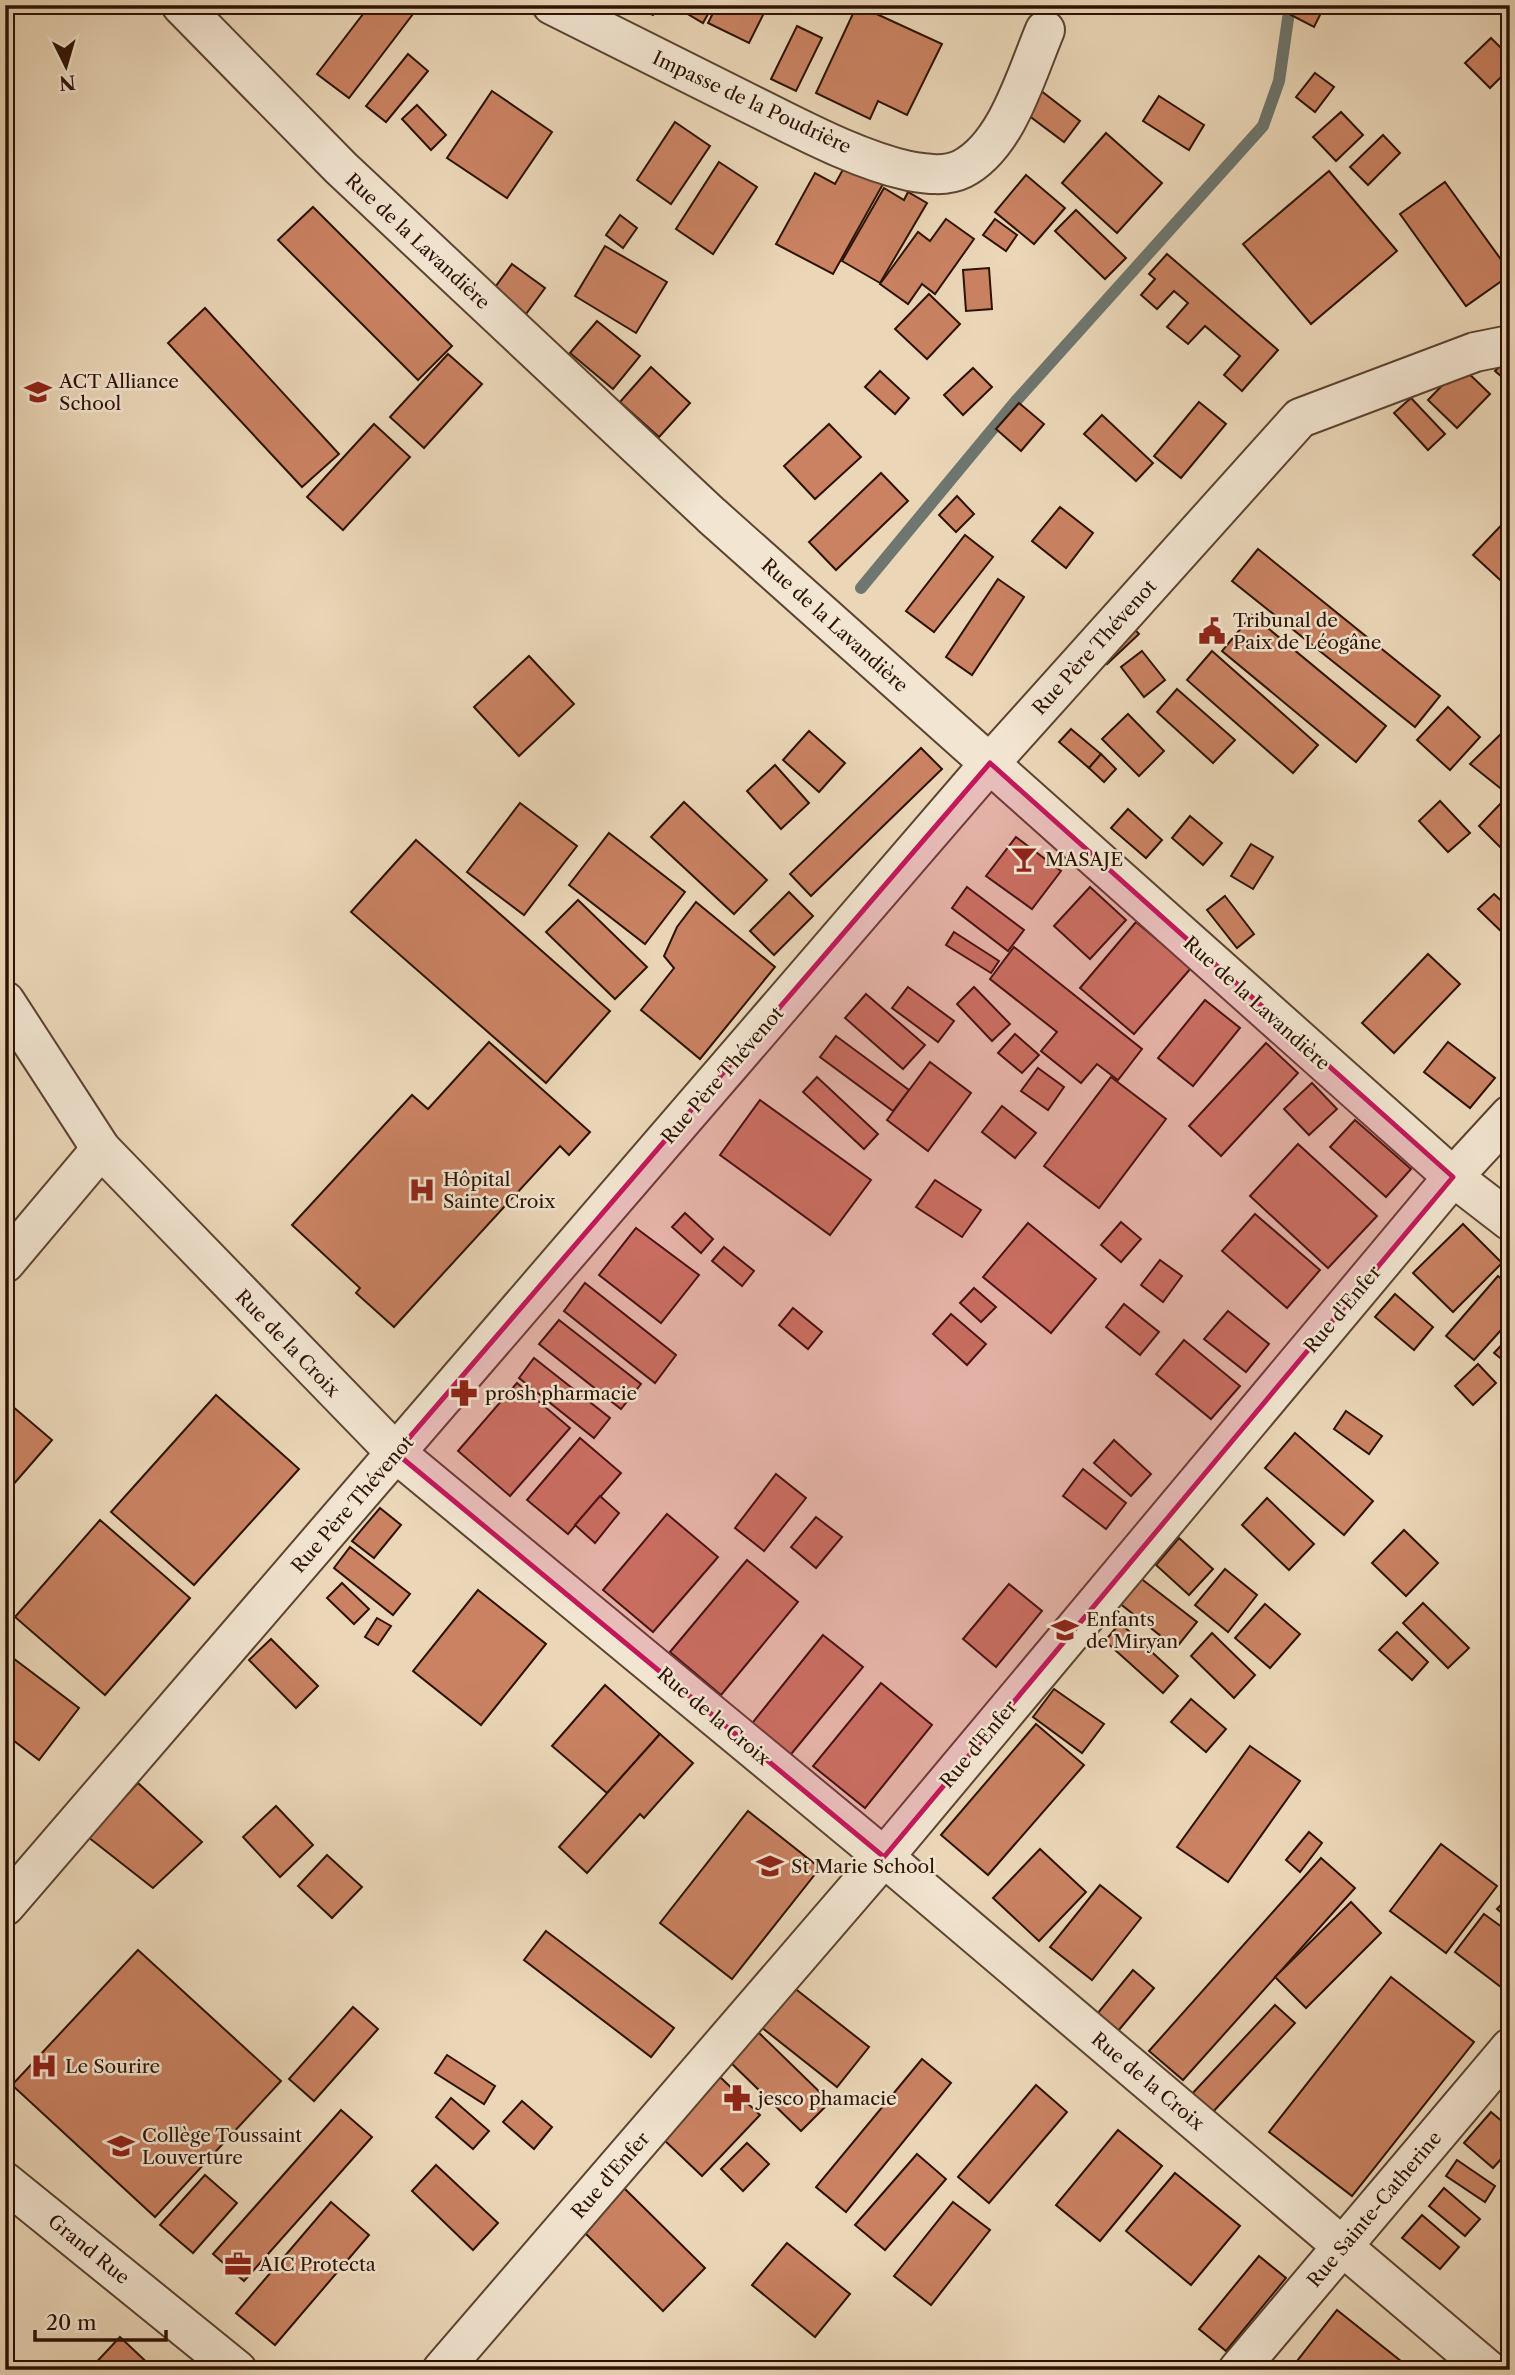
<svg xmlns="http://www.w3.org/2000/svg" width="1515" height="2375" font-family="'Libre Caslon Text',serif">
<rect width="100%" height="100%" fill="#ebd7b8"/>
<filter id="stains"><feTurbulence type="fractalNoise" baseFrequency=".00286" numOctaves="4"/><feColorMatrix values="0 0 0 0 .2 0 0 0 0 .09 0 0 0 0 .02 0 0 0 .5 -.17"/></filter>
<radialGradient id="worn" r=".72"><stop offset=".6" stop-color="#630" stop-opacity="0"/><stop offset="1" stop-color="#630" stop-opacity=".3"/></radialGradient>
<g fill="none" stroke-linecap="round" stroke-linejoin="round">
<path stroke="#6e766f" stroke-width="12" d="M861 588 1015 402 1263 126 1279 81 1290 5"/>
</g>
<g fill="#ca8262" stroke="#2d1203" stroke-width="2">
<path d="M370 5H401L413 14 349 98 317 74Z"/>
<path d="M627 5H656L653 15Z"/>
<path d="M677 5H713L703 23 676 7Z"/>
<path d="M717 5H768L749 43 708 23Z"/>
<path d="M857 5 942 44 907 115 878 101 870 119 816 93Z"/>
<path d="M1296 5H1325L1314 27 1291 15Z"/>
<path d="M797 26 822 38 796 91 771 79Z"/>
<path d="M1491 38 1510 57V68L1490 88 1465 63Z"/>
<path d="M408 54 428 71 386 122 366 106Z"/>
<path d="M1315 73 1334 87 1315 112 1296 97Z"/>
<path d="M1040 90 1080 121 1064 142 1024 112Z"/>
<path d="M492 91 552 132 507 198 447 158Z"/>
<path d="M1159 96 1204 125 1189 150 1143 121Z"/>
<path d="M417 105 446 135 431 150 402 119Z"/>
<path d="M1341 112 1363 135 1336 161 1313 137Z"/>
<path d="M675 122 710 146 671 204 637 180Z"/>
<path d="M1106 133 1162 183 1117 233 1062 183Z"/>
<path d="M1383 135 1400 153 1368 185 1350 167Z"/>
<path d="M719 162 757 187 713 254 676 229Z"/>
<path d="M846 164 883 184 833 274 776 244 815 173 835 184Z"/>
<path d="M1329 171 1397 251 1311 324 1243 244Z"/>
<path d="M1026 175 1065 208 1034 244 995 212Z"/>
<path d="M1445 182 1510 272V275L1466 306 1400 214Z"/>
<path d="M884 188 904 200 908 192 927 203 880 283 842 261Z"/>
<path d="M313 207 452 346 418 380 278 240Z"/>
<path d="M1076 210 1126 258 1105 279 1055 231Z"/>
<path d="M620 215 637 228 623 248 606 235Z"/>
<path d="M946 219 974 239 935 294 922 284 908 304 880 284 918 232 930 241Z"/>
<path d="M995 219 1017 235 1006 251 983 235Z"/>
<path d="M605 246 667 282 636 333 575 296Z"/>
<path d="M1167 254 1278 350 1242 391 1224 375 1240 356 1205 326 1188 344 1167 327 1188 303 1174 291 1157 309 1141 295 1155 279 1149 274Z"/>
<path d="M512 264 545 288 526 314 493 290Z"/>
<path d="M989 268 992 309 966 311 963 270Z"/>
<path d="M929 294 960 324 927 359 895 329Z"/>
<path d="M205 308 339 454 302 487 168 343Z"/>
<path d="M597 321 640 356 613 389 570 353Z"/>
<path d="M448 354 482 384 424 448 390 417Z"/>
<path d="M1510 356V384L1495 371Z"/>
<path d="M1461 366 1490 394 1457 428 1428 400Z"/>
<path d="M651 367 690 403 659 437 620 402Z"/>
<path d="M973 368 992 387 963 415 944 395Z"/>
<path d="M880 371 909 398 895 414 865 387Z"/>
<path d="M1411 398 1445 434 1428 450 1394 413Z"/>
<path d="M1199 402 1226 424 1181 478 1154 456Z"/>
<path d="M1019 403 1044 424 1021 451 996 429Z"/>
<path d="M1102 415 1153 463 1136 481 1084 434Z"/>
<path d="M374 424 410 457 343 530 307 497Z"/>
<path d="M829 424 861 457 815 499 784 466Z"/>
<path d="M881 473 908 501 836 570 809 542Z"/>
<path d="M957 496 974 514 956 532 939 515Z"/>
<path d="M1060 507 1093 533 1066 568 1032 541Z"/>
<path d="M1510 516V589L1473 555Z"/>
<path d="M965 535 993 557 934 632 906 611Z"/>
<path d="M1258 549 1440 696 1415 727 1232 581Z"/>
<path d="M998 579 1024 597 972 675 946 657Z"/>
<path d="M1252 615 1386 726 1356 762 1222 651Z"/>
<path d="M1126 620 1139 634 1107 664 1094 651Z"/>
<path d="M1142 651 1165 680 1144 697 1121 667Z"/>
<path d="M1212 651 1318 745 1293 773 1187 680Z"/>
<path d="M529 656 574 704 519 756 474 707Z"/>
<path d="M1177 689 1235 740 1213 763 1157 712Z"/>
<path d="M1448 707 1480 737 1450 770 1417 740Z"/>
<path d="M1128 714 1164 751 1139 776 1102 739Z"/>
<path d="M1071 729 1101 754 1089 768 1059 742Z"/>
<path d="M809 731 845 763 819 792 783 760Z"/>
<path d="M1504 731 1510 737V796L1470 764Z"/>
<path d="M921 748 942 769 811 896 790 874Z"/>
<path d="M1101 754 1116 769 1104 782 1089 768Z"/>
<path d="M775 765 809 803 781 829 747 791Z"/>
<path d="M1504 800 1510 806 1508 855 1479 826Z"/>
<path d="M1440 801 1470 833 1448 852 1419 821Z"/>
<path d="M684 802 767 880 734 914 651 837Z"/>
<path d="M520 803 577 846 524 915 467 872Z"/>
<path d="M1128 809 1162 840 1146 858 1111 828Z"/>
<path d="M1190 816 1222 843 1203 865 1172 838Z"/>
<path d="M609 833 685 892 645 944 569 885Z"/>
<path d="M1016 837 1061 871 1032 909 986 876Z"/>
<path d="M416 840 610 1011 546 1083 351 912Z"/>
<path d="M1251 844 1273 857 1253 889 1231 876Z"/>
<path d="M967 887 1024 930 1008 951 952 908Z"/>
<path d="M1090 887 1126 920 1090 959 1054 926Z"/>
<path d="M789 892 813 916 774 955 750 931Z"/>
<path d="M1494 894 1510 909 1509 939 1478 909Z"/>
<path d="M1225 896 1254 934 1237 948 1207 910Z"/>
<path d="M578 900 647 967 615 999 546 932Z"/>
<path d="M696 902 775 967 700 1059 641 1010 674 968 664 956 677 927Z"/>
<path d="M1136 922 1191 968 1134 1034 1080 988Z"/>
<path d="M954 932 999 961 991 973 946 945Z"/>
<path d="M1014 947 1142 1049 1118 1080 1097 1064 1081 1083 1041 1051 1057 1032 990 979Z"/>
<path d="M1428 954 1460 984 1394 1053 1362 1023Z"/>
<path d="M908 987 954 1021 938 1042 892 1008Z"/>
<path d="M974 987 1010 1024 992 1041 957 1004Z"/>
<path d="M866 994 925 1045 903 1069 845 1018Z"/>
<path d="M1205 1000 1240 1028 1193 1086 1158 1058Z"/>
<path d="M1015 1034 1039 1055 1022 1073 998 1053Z"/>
<path d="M836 1036 909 1090 893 1111 820 1057Z"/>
<path d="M489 1042 590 1132 569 1155 560 1146 394 1327 356 1293 360 1288 292 1225 412 1095 428 1109Z"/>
<path d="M1448 1042 1495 1078 1470 1108 1424 1072Z"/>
<path d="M1266 1043 1298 1073 1221 1156 1189 1126Z"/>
<path d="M930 1062 971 1093 928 1151 887 1120Z"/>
<path d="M1038 1068 1064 1087 1048 1110 1021 1091Z"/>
<path d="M817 1077 878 1134 864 1149 803 1092Z"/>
<path d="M1111 1077 1166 1119 1099 1208 1044 1166Z"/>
<path d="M1312 1083 1337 1109 1309 1135 1284 1109Z"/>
<path d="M760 1100 871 1180 830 1235 720 1155Z"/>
<path d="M1002 1106 1036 1133 1015 1158 982 1132Z"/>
<path d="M1355 1120 1411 1169 1386 1197 1330 1147Z"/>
<path d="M1298 1144 1377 1216 1328 1268 1250 1196Z"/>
<path d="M935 1180 981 1210 962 1237 916 1207Z"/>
<path d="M685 1213 713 1239 701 1253 672 1227Z"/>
<path d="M1255 1214 1320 1270 1287 1308 1222 1251Z"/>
<path d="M1121 1222 1141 1239 1121 1262 1101 1245Z"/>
<path d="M1028 1223 1096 1279 1051 1333 983 1277Z"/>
<path d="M1463 1224 1502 1263 1453 1312 1413 1273Z"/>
<path d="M636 1228 699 1275 661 1323 599 1275Z"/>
<path d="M724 1247 754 1271 742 1286 712 1261Z"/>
<path d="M1160 1260 1182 1276 1163 1302 1141 1285Z"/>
<path d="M1498 1276 1510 1286V1320L1474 1360 1446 1336Z"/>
<path d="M585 1283 676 1355 655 1383 564 1311Z"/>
<path d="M974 1288 996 1307 981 1322 960 1303Z"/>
<path d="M1395 1294 1433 1327 1414 1350 1375 1317Z"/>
<path d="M1124 1304 1159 1332 1140 1355 1106 1327Z"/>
<path d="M793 1308 822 1332 808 1349 779 1325Z"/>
<path d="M1228 1311 1269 1344 1246 1372 1204 1339Z"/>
<path d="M951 1314 986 1344 967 1365 933 1334Z"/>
<path d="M559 1320 641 1384 621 1409 539 1344Z"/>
<path d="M1510 1336V1366L1494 1353Z"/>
<path d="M1184 1340 1240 1386 1211 1419 1156 1374Z"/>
<path d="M534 1358 610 1418 594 1438 519 1378Z"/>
<path d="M1478 1364 1496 1383 1473 1405 1455 1386Z"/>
<path d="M517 1383 570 1428 510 1496 458 1451Z"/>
<path d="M216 1395 299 1469 194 1585 111 1512Z"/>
<path d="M5 1400 52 1440 5 1494Z"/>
<path d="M1346 1411 1382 1436 1369 1454 1334 1429Z"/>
<path d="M1295 1433 1373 1501 1344 1535 1265 1468Z"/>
<path d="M580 1438 621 1473 568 1534 527 1500Z"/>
<path d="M1114 1440 1151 1474 1131 1496 1094 1463Z"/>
<path d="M1083 1469 1126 1503 1106 1529 1063 1496Z"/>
<path d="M776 1474 806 1498 764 1551 735 1528Z"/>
<path d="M600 1496 619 1513 595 1543 575 1525Z"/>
<path d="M1267 1498 1314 1544 1289 1570 1242 1525Z"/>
<path d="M380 1508 401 1525 374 1558 352 1541Z"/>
<path d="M667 1514 718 1557 653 1632 603 1590Z"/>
<path d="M816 1517 842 1537 816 1568 791 1547Z"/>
<path d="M100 1520 190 1598 105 1695 15 1617Z"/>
<path d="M1404 1530 1438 1563 1406 1596 1372 1563Z"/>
<path d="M1179 1538 1213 1569 1189 1595 1156 1565Z"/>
<path d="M350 1547 410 1594 393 1615 334 1568Z"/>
<path d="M747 1560 798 1602 721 1695 670 1652Z"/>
<path d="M1225 1569 1257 1595 1228 1632 1195 1605Z"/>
<path d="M1139 1577 1197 1622 1176 1648 1118 1602Z"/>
<path d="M342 1583 369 1609 354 1624 327 1598Z"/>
<path d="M1009 1584 1042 1611 996 1667 963 1639Z"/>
<path d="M478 1590 546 1644 481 1725 413 1671Z"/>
<path d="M1423 1603 1469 1648 1448 1668 1403 1623Z"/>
<path d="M1265 1604 1300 1634 1270 1668 1235 1638Z"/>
<path d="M377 1618 391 1626 378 1645 365 1637Z"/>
<path d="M1120 1623 1178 1676 1163 1693 1105 1641Z"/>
<path d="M1397 1632 1428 1662 1412 1680 1379 1650Z"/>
<path d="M1212 1633 1255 1675 1234 1698 1191 1656Z"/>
<path d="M823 1635 863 1667 787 1759 749 1727Z"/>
<path d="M271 1639 318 1686 296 1708 249 1660Z"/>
<path d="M5 1652 79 1708 39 1760 5 1734Z"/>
<path d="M881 1683 932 1725 865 1808 813 1766Z"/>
<path d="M605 1685 660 1734 607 1793 552 1746Z"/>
<path d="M1054 1689 1104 1724 1082 1753 1033 1717Z"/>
<path d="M1191 1699 1226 1729 1206 1752 1171 1722Z"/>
<path d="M1036 1724 1084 1765 988 1875 941 1835Z"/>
<path d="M660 1734 693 1763 644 1818 640 1814 587 1873 559 1847Z"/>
<path d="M1250 1746 1300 1781 1228 1882 1177 1847Z"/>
<path d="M138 1783 202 1842 153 1888 88 1837Z"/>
<path d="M276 1806 313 1845 280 1877 243 1837Z"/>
<path d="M748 1811 820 1868 732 1979 660 1923Z"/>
<path d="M1309 1832 1322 1843 1300 1872 1286 1860Z"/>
<path d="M1441 1844 1497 1886 1446 1953 1390 1911Z"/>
<path d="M1040 1849 1086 1892 1039 1941 993 1898Z"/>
<path d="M327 1855 362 1887 332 1918 298 1886Z"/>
<path d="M1321 1858 1355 1888 1183 2080 1149 2051Z"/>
<path d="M1100 1885 1141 1918 1092 1980 1050 1947Z"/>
<path d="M1510 1895V1920L1497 1909Z"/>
<path d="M1351 1902 1381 1933 1306 2008 1275 1977Z"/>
<path d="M1484 1914 1510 1933V1994L1455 1952Z"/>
<path d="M546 1931 674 2028 651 2057 524 1960Z"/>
<path d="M138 1950 281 2081 155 2217 12 2085Z"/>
<path d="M1133 1970 1154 1988 1118 2031 1097 2014Z"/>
<path d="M1391 1977 1474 2042 1352 2196 1269 2132Z"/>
<path d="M788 1983 869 2047 837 2087 756 2023Z"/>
<path d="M1275 2005 1295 2023 1211 2114 1190 2096Z"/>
<path d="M353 2007 378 2029 314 2101 289 2079Z"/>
<path d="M755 2029 830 2102 801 2131 726 2058Z"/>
<path d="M447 2055 495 2086 484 2104 435 2073Z"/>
<path d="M922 2059 951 2083 846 2212 816 2187Z"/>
<path d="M720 2077 760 2115 702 2176 662 2138Z"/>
<path d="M1036 2085 1067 2112 989 2203 958 2177Z"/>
<path d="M451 2098 489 2131 473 2149 436 2117Z"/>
<path d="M522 2101 552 2127 534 2149 503 2122Z"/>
<path d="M341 2110 372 2137 244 2281 213 2254Z"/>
<path d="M1491 2112 1510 2128V2149L1493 2168 1464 2143Z"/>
<path d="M1118 2130 1162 2166 1100 2241 1056 2205Z"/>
<path d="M747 2143 769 2164 743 2191 721 2169Z"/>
<path d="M917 2154 946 2179 885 2250 855 2225Z"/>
<path d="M1457 2160 1495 2186 1485 2202 1446 2176Z"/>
<path d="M436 2165 498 2223 473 2250 412 2191Z"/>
<path d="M1175 2173 1240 2226 1191 2285 1126 2231Z"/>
<path d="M205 2175 237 2203 193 2253 160 2225Z"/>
<path d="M624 2188 705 2268 663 2311 582 2230Z"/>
<path d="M1444 2188 1480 2219 1465 2236 1429 2206Z"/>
<path d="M331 2202 369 2235 275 2345 236 2313Z"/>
<path d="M953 2202 990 2230 931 2305 894 2276Z"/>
<path d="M1422 2215 1459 2247 1440 2269 1402 2238Z"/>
<path d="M787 2243 850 2294 815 2337 752 2285Z"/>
<path d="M1259 2256 1286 2278 1226 2351 1199 2329Z"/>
<path d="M1337 2310 1402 2362 1396 2370H1290Z"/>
<path d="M120 2337 155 2370H89Z"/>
</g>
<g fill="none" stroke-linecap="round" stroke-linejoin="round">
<defs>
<g id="minor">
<path d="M181 5 341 168 711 515 1453 1177 1510 1221"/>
<path d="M552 5C617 38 683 70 748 103 797 127 855 159 909 171 926 174 946 177 962 169 1007 146 1026 75 1045 30"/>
<path d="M5 1001 101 1149 396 1453 884 1857 1488 2370"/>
<path d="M5 1263 101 1149"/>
<path d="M5 1906 990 763 1300 418 1475 352 1510 345"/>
<path d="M5 2182 237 2370"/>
<path d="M442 2370 884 1857 1453 1177 1510 1115"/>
<path d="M1238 2370 1510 2048"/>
</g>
</defs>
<use href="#minor" stroke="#5c4330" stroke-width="42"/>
<use href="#minor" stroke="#f2e5d1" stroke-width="38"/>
</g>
<path fill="#c2185b" fill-opacity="0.2" stroke="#c2185b" stroke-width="5" stroke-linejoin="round" d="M990 763 1453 1177 884 1857 396 1453Z"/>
<defs>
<symbol id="school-bare" viewBox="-9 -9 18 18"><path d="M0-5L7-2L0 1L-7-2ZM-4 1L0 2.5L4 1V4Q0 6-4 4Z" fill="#8f2418" stroke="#f2e5d1" stroke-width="2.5" paint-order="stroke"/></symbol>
<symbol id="civic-bare" viewBox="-9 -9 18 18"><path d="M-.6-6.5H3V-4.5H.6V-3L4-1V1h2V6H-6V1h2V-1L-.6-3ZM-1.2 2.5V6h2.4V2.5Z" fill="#8f2418" stroke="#f2e5d1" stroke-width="2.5" paint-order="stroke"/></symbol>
<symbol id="bar-bare" viewBox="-9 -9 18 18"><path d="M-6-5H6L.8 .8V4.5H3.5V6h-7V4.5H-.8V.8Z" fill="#8f2418" stroke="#f2e5d1" stroke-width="2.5" paint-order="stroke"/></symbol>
<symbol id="hospital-bare" viewBox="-9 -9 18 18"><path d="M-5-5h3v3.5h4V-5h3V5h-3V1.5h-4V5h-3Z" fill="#8f2418" stroke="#f2e5d1" stroke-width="2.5" paint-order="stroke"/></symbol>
<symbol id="pharmacy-bare" viewBox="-9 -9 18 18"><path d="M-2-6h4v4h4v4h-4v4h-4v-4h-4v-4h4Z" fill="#8f2418" stroke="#f2e5d1" stroke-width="2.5" paint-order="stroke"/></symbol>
<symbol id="office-bare" viewBox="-9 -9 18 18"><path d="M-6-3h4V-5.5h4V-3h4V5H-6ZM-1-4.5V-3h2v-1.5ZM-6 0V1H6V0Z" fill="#8f2418" stroke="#f2e5d1" stroke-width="2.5" paint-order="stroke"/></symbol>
</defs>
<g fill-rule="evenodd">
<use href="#school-bare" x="19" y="373" width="38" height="38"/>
<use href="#civic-bare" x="1193" y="612" width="38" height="38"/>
<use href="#bar-bare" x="1005" y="840" width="38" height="38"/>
<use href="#hospital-bare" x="403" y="1171" width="38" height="38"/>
<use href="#pharmacy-bare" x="445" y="1374" width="38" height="38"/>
<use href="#school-bare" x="1046" y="1611" width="38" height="38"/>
<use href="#school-bare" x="751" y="1847" width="38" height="38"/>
<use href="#hospital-bare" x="25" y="2047" width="38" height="38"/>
<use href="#pharmacy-bare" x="718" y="2079" width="38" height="38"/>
<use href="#school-bare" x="102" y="2127" width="38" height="38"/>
<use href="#office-bare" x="219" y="2245" width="38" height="38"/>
</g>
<g text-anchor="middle" stroke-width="5" stroke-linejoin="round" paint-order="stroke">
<g font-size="19" fill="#2d1203" stroke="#f2e5d1">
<text transform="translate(752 102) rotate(25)" y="7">Impasse de la Poudrière</text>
<text transform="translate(418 241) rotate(43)" y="7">Rue de la Lavandière</text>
<text transform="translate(835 625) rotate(42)" y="7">Rue de la Lavandière</text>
<text transform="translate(1094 647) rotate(-48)" y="7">Rue Père Thévenot</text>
<text transform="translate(1257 1003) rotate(42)" y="7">Rue de la Lavandière</text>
<text transform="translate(722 1075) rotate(-49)" y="7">Rue Père Thévenot</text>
<text transform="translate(1342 1309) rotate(-50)" y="7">Rue d'Enfer</text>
<text transform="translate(288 1343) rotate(46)" y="7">Rue de la Croix</text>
<text transform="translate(352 1504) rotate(-49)" y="7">Rue Père Thévenot</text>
<text transform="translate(714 1716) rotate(40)" y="7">Rue de la Croix</text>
<text transform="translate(978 1744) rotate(-50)" y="7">Rue d'Enfer</text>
<text transform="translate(1148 2081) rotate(40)" y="7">Rue de la Croix</text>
<text transform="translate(610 2175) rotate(-49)" y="7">Rue d'Enfer</text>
<text transform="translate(1374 2209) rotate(-50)" y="7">Rue Sainte-Catherine</text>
<text transform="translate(89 2249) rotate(39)" y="7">Grand Rue</text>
</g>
<g font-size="19" fill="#2d1203" stroke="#f2e5d1" text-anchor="start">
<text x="59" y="388">ACT Alliance<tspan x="59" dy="22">School</tspan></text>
<text x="1233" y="627">Tribunal de<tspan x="1233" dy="22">Paix de Léogâne</tspan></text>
<text x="1045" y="866">MASAJE</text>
<text x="443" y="1186">Hôpital<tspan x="443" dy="22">Sainte Croix</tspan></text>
<text x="485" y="1400">prosh pharmacie</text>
<text x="1086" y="1626">Enfants<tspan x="1086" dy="22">de Miryan</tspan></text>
<text x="791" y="1873">St Marie School</text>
<text x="65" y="2073">Le Sourire</text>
<text x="758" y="2105">jesco phamacie</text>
<text x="142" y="2142">Collège Toussaint<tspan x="142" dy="22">Louverture</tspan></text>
<text x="259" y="2271">AIC Protecta</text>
</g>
</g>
<rect width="1515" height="2375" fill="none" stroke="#ebd7b8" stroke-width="28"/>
<rect x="7" y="7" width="1501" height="2361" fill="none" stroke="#2d1203" stroke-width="3.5"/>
<rect x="14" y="14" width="1487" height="2347" fill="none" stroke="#2d1203" stroke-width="2"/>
<g transform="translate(66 66) rotate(175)" stroke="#f2e5d1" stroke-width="5" paint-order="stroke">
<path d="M0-5L12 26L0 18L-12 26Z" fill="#2d1203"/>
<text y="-10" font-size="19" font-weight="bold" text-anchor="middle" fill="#2d1203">N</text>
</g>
<path d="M35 2330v10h131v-10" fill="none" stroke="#2d1203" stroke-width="3.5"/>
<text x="46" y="2330" font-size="21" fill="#2d1203" stroke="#f2e5d1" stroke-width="5" paint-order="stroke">20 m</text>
<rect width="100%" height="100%" filter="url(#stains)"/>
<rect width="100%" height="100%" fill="url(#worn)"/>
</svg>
